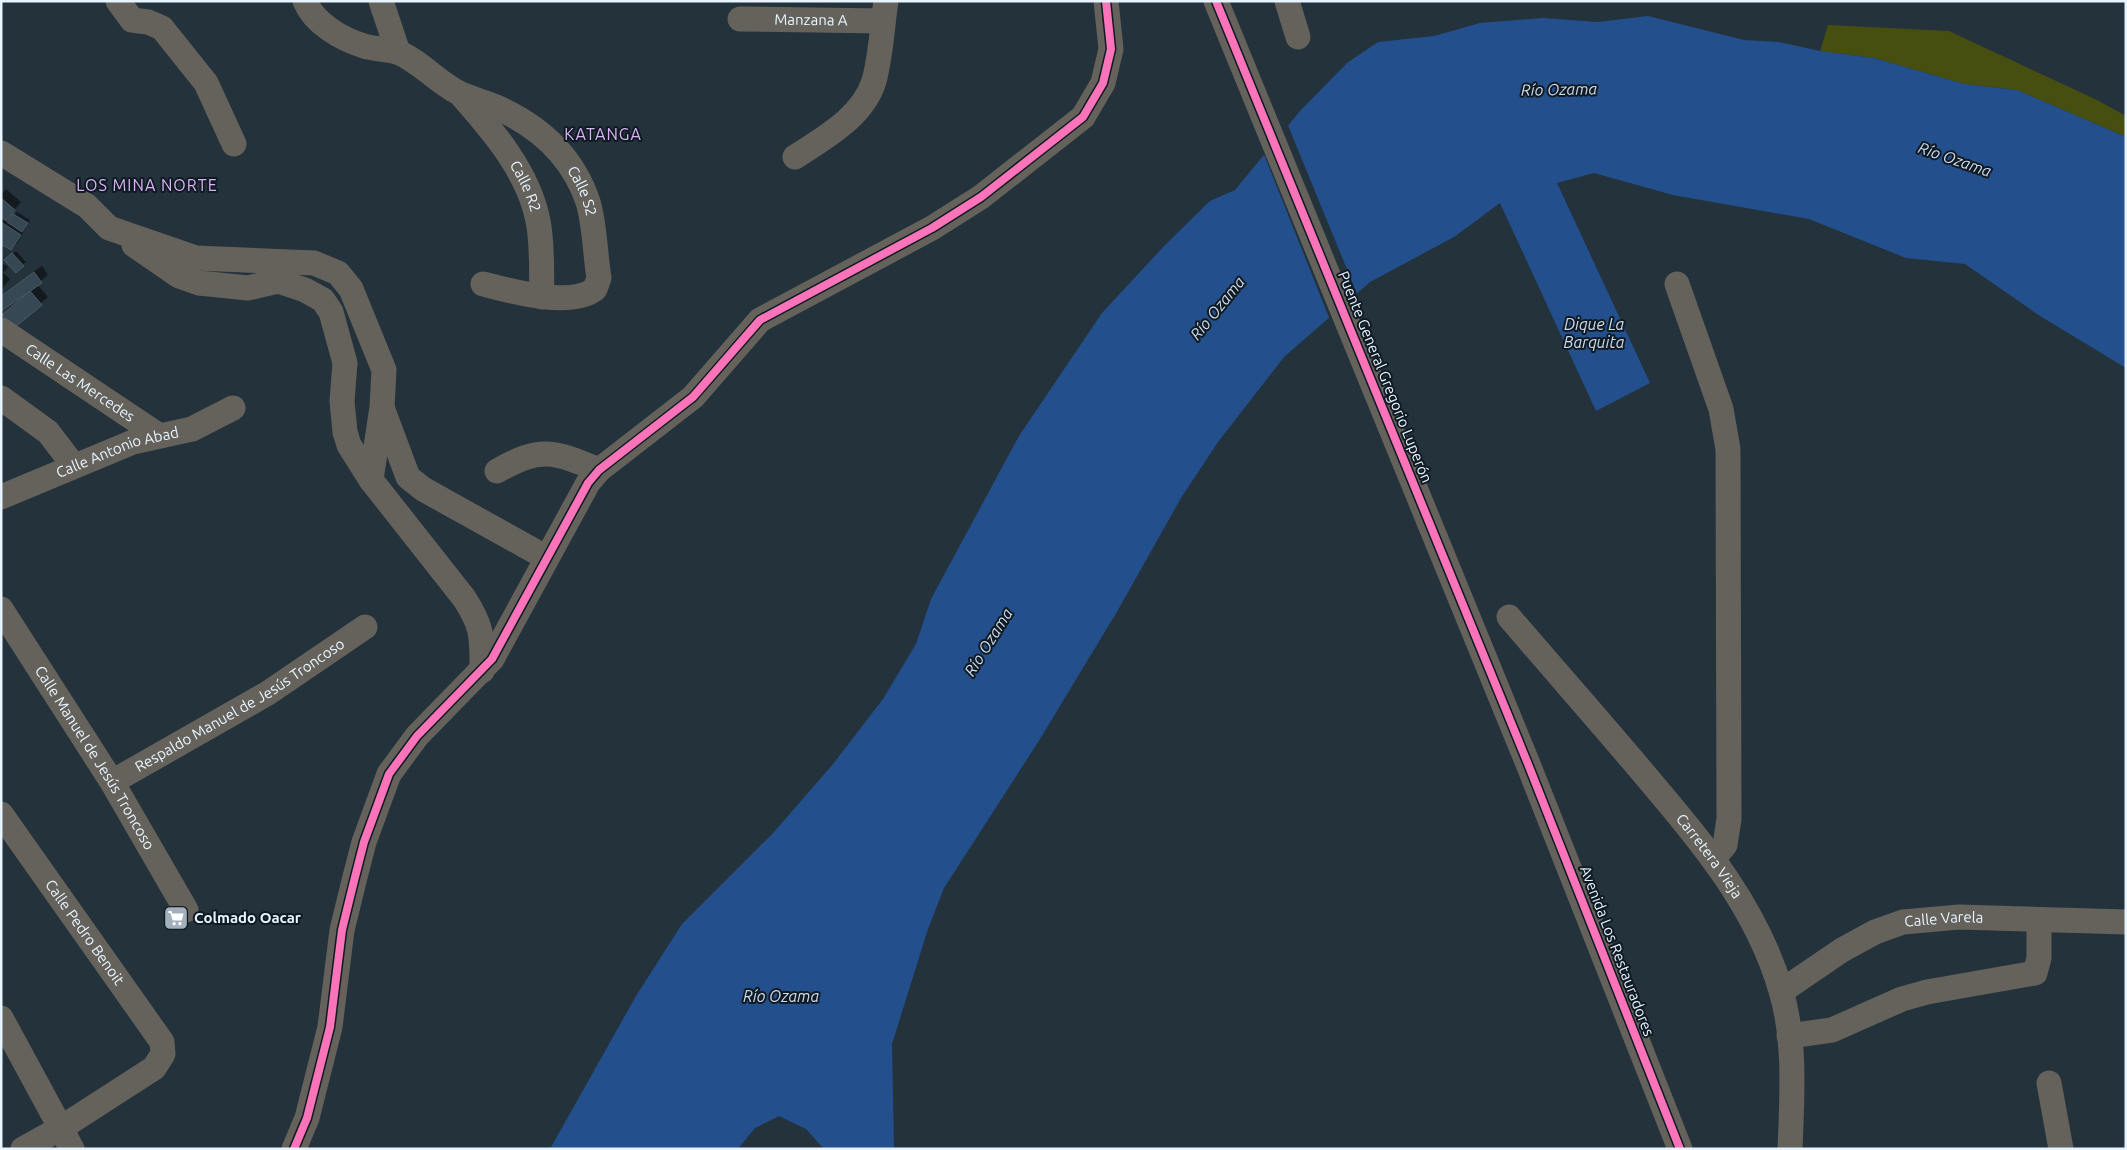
<svg xmlns="http://www.w3.org/2000/svg" width="2127" height="1150" font-family="Ubuntu,sans-serif">
<rect width="100%" height="100%" fill="#24323c"/>
<path fill="#474f10" d="M1828 25 1949 31 2097 100 2126 116V137L2017 90 1964 84 1874 58 1820 51Z"/>
<path fill="#23508c" d="M1648 16 1744 40 1779 42 1820 51 1874 58 1964 84 2017 90 2126 137V368L2040 316 1965 264 1906 258 1809 219 1673 195 1594 173 1557 183 1650 383 1596 411 1500 203 1454 237 1370 282 1284 357 1218 442 1181 498 1118 610 1040 739 944 888 928 929 892 1044 894 1149H824L806 1129 779 1116 755 1128 738 1149H550L636 996 682 924 774 832 833 764 883 699 916 644 931 599 1019 436 1102 313 1165 245 1210 201 1235 190 1300 111 1347 63 1378 42 1434 36 1480 23 1543 18 1598 22Z"/>
<path fill="#24323c" d="M1287 123 1358 296 1330 320 1263 152Z"/>
<g fill="#0007">
<path d="M6 189 21 202 9 216 12 218 17 212 30 220 18 242 11 249 1 243V194Z"/>
<path d="M16 251 26 262 16 271 6 260Z"/>
<path d="M4 264 8 267 3 273 10 279 1 290V267Z"/>
<path d="M42 266 48 275 37 284 48 297 14 326 11 308 32 290 31 289 1 310V295Z"/>
</g>
<g fill="#354854" stroke="#4e5962">
<path d="M1 198 15 210 6 221 1 217Z"/>
<path d="M13 214 28 223 22 232 7 222Z"/>
<path d="M1 222 21 235 11 250 1 244Z"/>
<path d="M12 253 24 266 16 273 4 260Z"/>
<path d="M34 272 42 283 1 311V296Z"/>
<path d="M30 291 42 305 14 328 2 315Z"/>
</g>
<g fill="none" stroke-linecap="round" stroke-linejoin="round">
<g stroke="#64625b" stroke-width="25">
<path d="M118 1 132 20 148 22 162 28 206 83 234 144"/>
<path id="s1" d="M305 1C314 23 341 39 364 46 374 49 386 49 397 52 419 60 439 84 461 94 472 99 485 102 496 107 539 126 573 157 588 202 595 225 595 254 599 278L595 289C571 308 510 291 483 284"/>
<path d="M381 1 398 52"/>
<path d="M1216 1 1528 764 1680 1149"/>
<path d="M1287 1 1298 37"/>
<path id="s2" d="M740 19 883 21"/>
<path id="s3" d="M462 96C493 131 529 173 538 221 543 245 541 273 542 297"/>
<path d="M1 153 87 206 109 228 196 258 314 263 338 273 351 289 384 370 382 407 371 480 464 598C483 627 482 637 482 671"/>
<path d="M795 157C824 138 863 117 874 81 881 56 882 27 886 1"/>
<path d="M134 245 179 276 199 283 248 288 278 281 305 290 323 300 331 312 345 363 342 401 345 432 349 445 371 480"/>
<path d="M1677 284 1721 409 1728 449 1729 819 1725 845 1714 858"/>
<path id="s4" d="M1 330 158 435"/>
<path d="M1 398 48 432 74 466"/>
<path d="M383 410 408 477 423 489 547 558"/>
<path d="M497 471C541 446 553 451 599 470"/>
<path id="s5" d="M1 497 133 442 192 429 233 408"/>
<path id="s6" d="M1 609 112 782 186 910"/>
<path id="s7" d="M1509 617C1556 672 1604 726 1650 781 1704 845 1757 908 1781 991 1796 1041 1792 1097 1790 1149"/>
<path id="s8" d="M112 782 268 693 365 627"/>
<path id="s9" d="M1 814 162 1042 163 1054 154 1068 61 1128 23 1149"/>
<path id="s10" d="M1782 991 1842 950 1875 932 1903 922 1959 917 2126 922"/>
<path d="M1 1018 72 1149"/>
<path d="M1789 1036 1832 1030 1902 999 1927 992 2035 973 2039 958V921"/>
<path d="M2049 1083 2061 1149"/>
<path d="M294 1149 307 1118 330 1027 342 930 354 881 364 842 389 774 417 736 492 659 588 483 599 470 693 397 760 320 932 228 981 197 1083 117 1103 83 1111 49 1106 1"/>
</g>
<defs>
<g id="cycleway">
<path d="M1216 1 1528 764 1680 1149"/>
<path d="M294 1149 307 1118 330 1027 342 930 354 881 364 842 389 774 417 736 492 659 588 483 599 470 693 397 760 320 932 228 981 197 1083 117 1103 83 1111 49 1106 1"/>
</g>
</defs>
<use href="#cycleway" stroke="#0f1a23" stroke-width="11"/>
<use href="#cycleway" stroke="#fb73b8" stroke-width="8"/>
</g>
<defs>
<symbol id="supermarket-square" viewBox="-11 -11 22 22"><rect x="-9" y="-9" width="18" height="18" rx="4" fill="#a3b0bb" stroke="#0f1a23"/><path d="M-6-5.5h2.5l.6 2H6L4.5 2H-2.5L-4.4-4H-6ZM-1.5 3.2a1.3 1.3 0 1 0 .1 0ZM3 3.2a1.3 1.3 0 1 0 .1 0Z" fill="#fff"/></symbol>
</defs>
<g fill-rule="evenodd">
<use href="#supermarket-square" x="162" y="904" width="28" height="28"/>
</g>
<g text-anchor="middle" stroke-width="4" stroke-linejoin="round" paint-order="stroke">
<g font-size="15" fill="#e8f4ff" stroke="#0f1a23">
<text dy="5" stroke="none"><textPath href="#s2" startOffset="71">Manzana A</textPath></text>
<text dy="5" stroke="none"><textPath href="#s3" startOffset="111">Calle R2</textPath></text>
<text dy="5" stroke="none"><textPath href="#s1" startOffset="348">Calle S2</textPath></text>
<text transform="translate(1385 377) rotate(68)" y="5">Puente General Gregorio Luperón</text>
<text dy="5" stroke="none"><textPath href="#s4" startOffset="95">Calle Las Mercedes</textPath></text>
<text dy="5" stroke="none"><textPath href="#s5" startOffset="125">Calle Antonio Abad</textPath></text>
<text dy="5" stroke="none"><textPath href="#s8" startOffset="149">Respaldo Manuel de Jesús Troncoso</textPath></text>
<text dy="5" stroke="none"><textPath href="#s6" startOffset="176">Calle Manuel de Jesús Troncoso</textPath></text>
<text dy="5" stroke="none"><textPath href="#s7" startOffset="312">Carretera Vieja</textPath></text>
<text dy="5" stroke="none"><textPath href="#s10" startOffset="181">Calle Varela</textPath></text>
<text dy="5" stroke="none"><textPath href="#s9" startOffset="145">Calle Pedro Benoit</textPath></text>
<text transform="translate(1617 951) rotate(69)" y="5">Avenida Los Restauradores</text>
</g>
<g font-size="15" font-weight="bold" fill="#e8f4ff" stroke="#0f1a23" text-anchor="start">
<text x="194" y="923">Colmado Oacar</text>
</g>
<g font-size="16" font-style="italic" fill="#cedbee" stroke="#0f1a23">
<text transform="translate(1559 89) rotate(-1)" y="6">Río Ozama</text>
<text transform="translate(1955 159) rotate(19)" y="6">Río Ozama</text>
<text transform="translate(1217 308) rotate(-51)" y="6">Río Ozama</text>
<text x="1594" y="330">Dique La<tspan x="1594" dy="18">Barquita</tspan></text>
<text transform="translate(988 642) rotate(-58)" y="6">Río Ozama</text>
<text x="781" y="1002">Río Ozama</text>
</g>
<g font-size="16" letter-spacing="1" fill="#dbb3f4" stroke="#0f1a23">
<text x="603" y="140">KATANGA</text>
<text x="147" y="191">LOS MINA NORTE</text>
</g>
</g>
<rect width="2127" height="1150" fill="none" stroke="#e8f4ff" stroke-width="5"/>
</svg>
